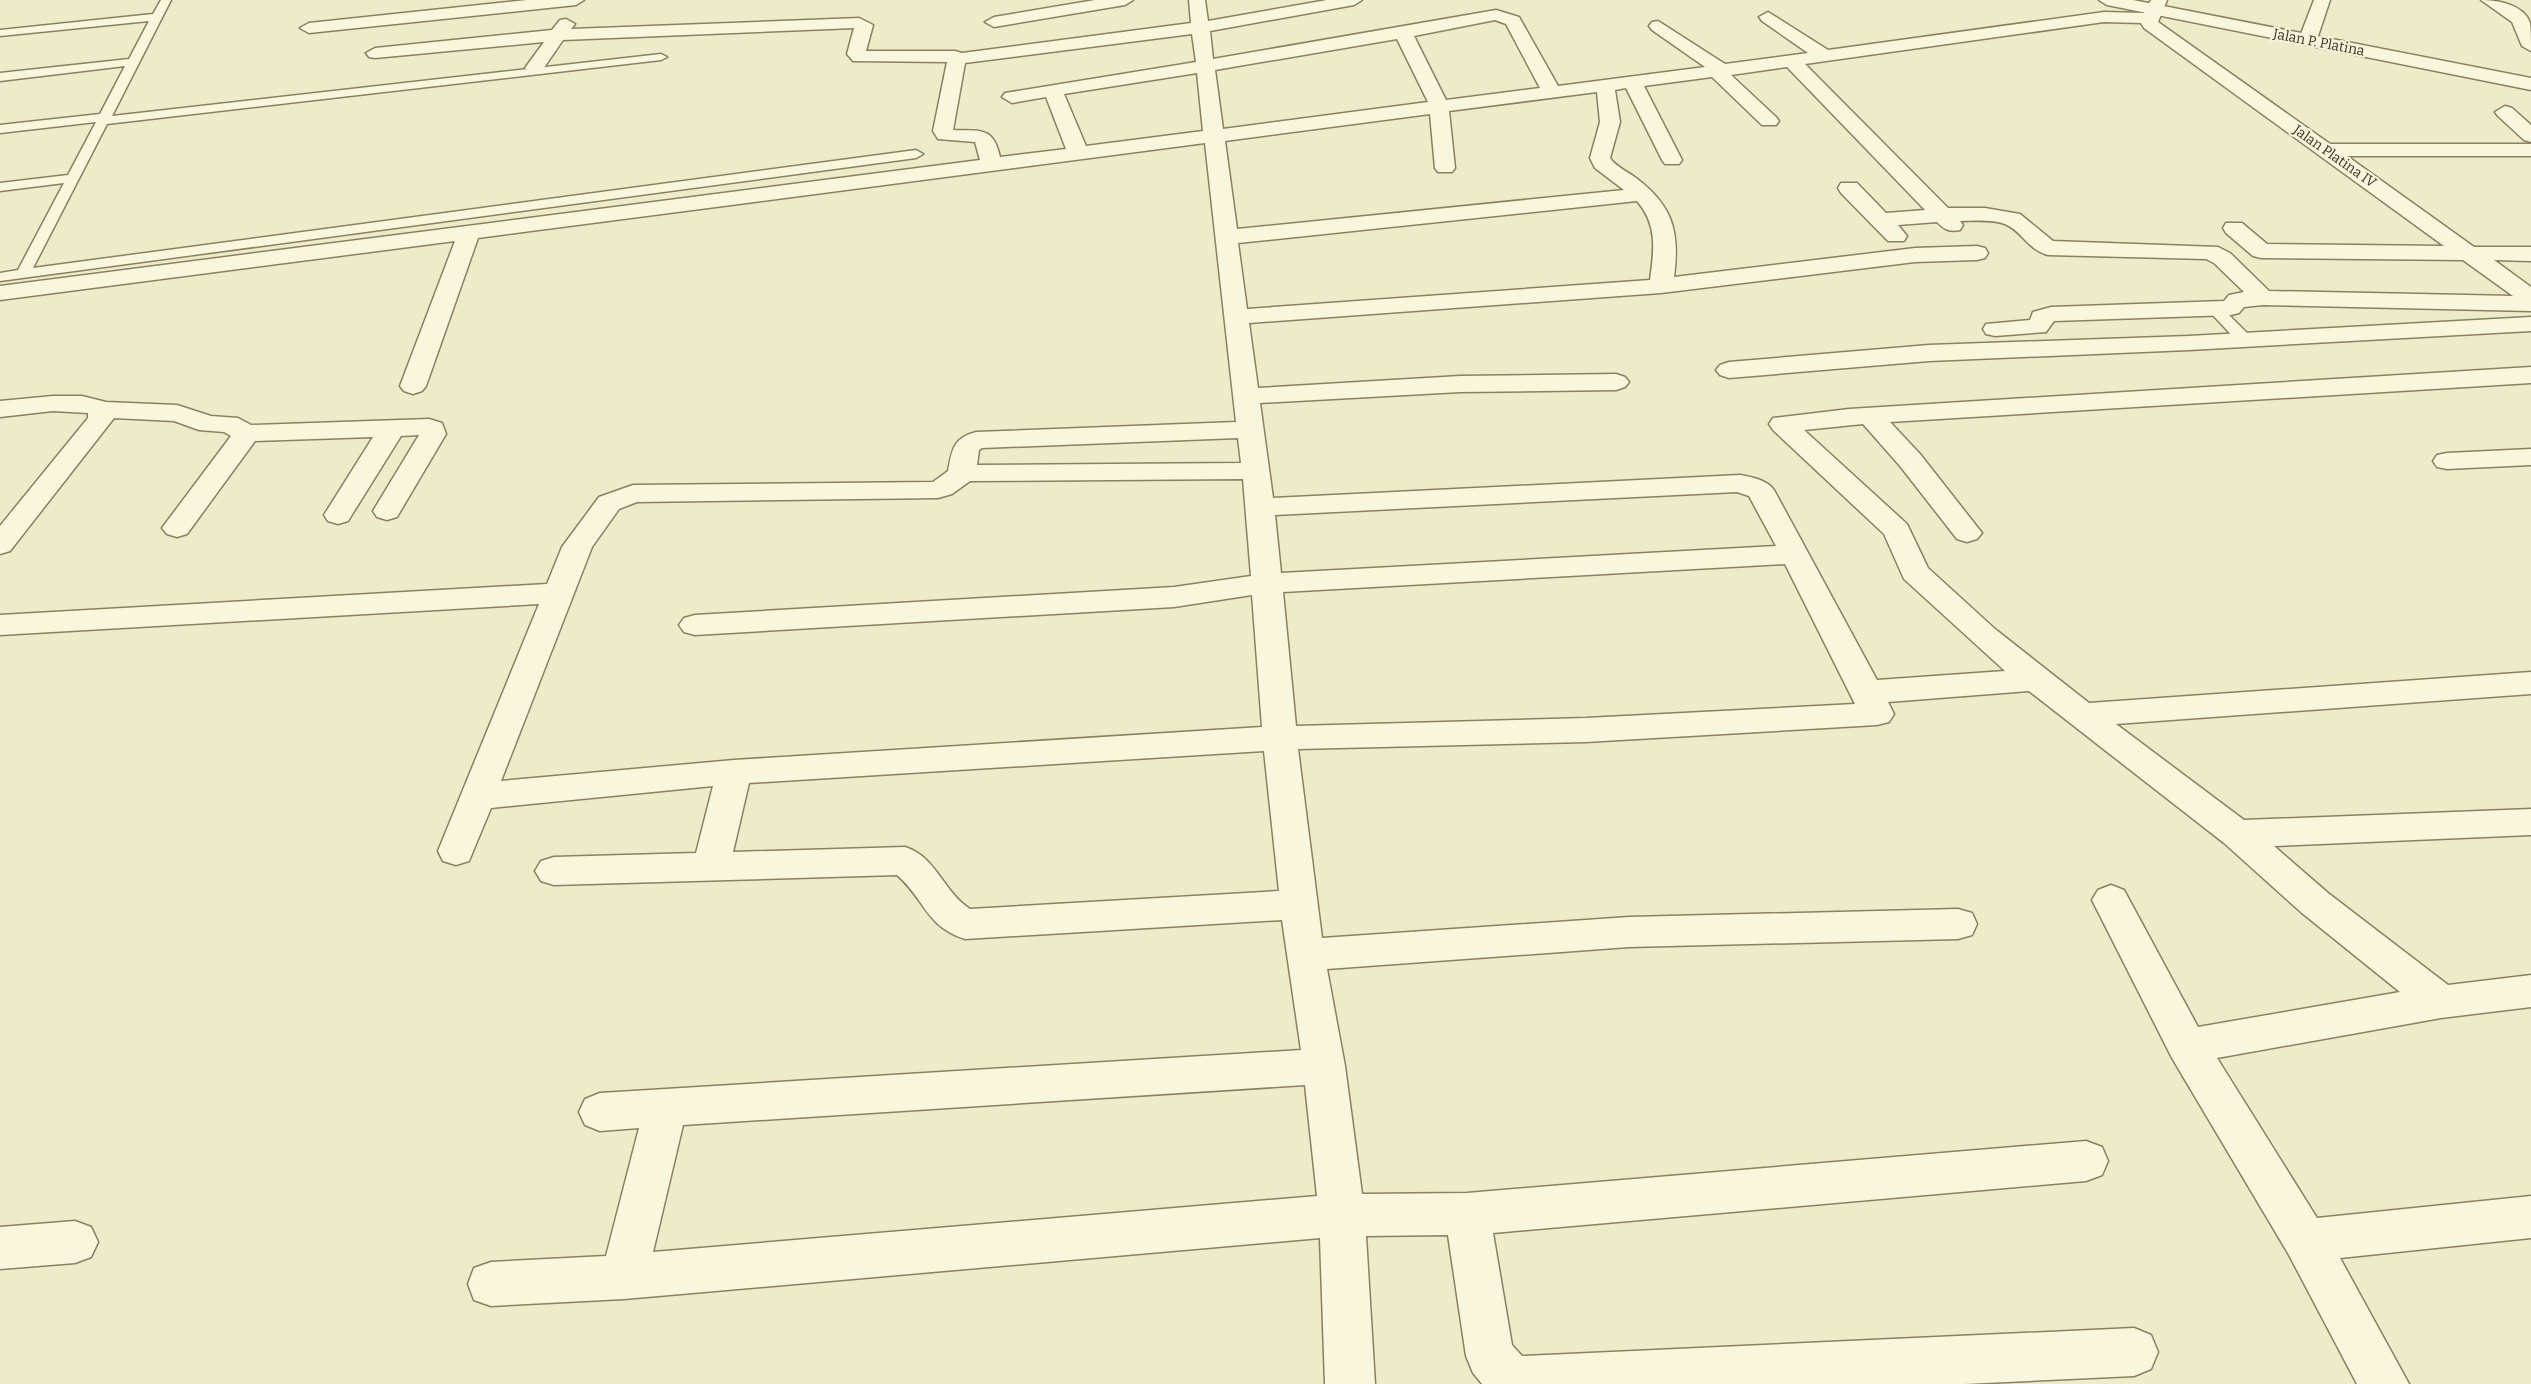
<svg xmlns="http://www.w3.org/2000/svg" width="2531" height="1384" font-family="Bitter,serif">
<rect width="100%" height="100%" fill="#eeebca"/>
<g fill="none" stroke-linecap="round" stroke-linejoin="round">
<defs>
<g id="service">
<path d="M161 0H171L112 116 661 54 667 57 661 60 107 124 33 268 916 150 923 154 916 158 0 281V273L18 270 64 183 0 191V183L68 175 96 122 0 133V125L100 114 125 66 0 81V73L129 59 149 21 0 36V30L153 14Z"/>
<path d="M2215 304 2220 306 2251 337 2253 340 2251 343H2239L2210 312 2207 309 2210 306Z"/>
</g>
<g id="minor">
<path d="M527 0H584L576 5 309 33 300 28 309 23Z"/>
<path d="M1095 0H1133L1125 5 994 27 985 22 994 17Z"/>
<path d="M1189 0H1205L1208 21 1327 0H1362L1354 5 1210 31 1213 59 1496 10 1519 17 1558 86 1705 67 1652 30 1649 26 1652 22 1658 21 1725 64 1808 53 1762 21 1759 17 1768 12 1828 50 2104 12 2144 13 2151 0H2167L2158 22 2330 144H2531V156H2347L2474 247H2531V261L2494 260 2531 287V311L2263 305 2244 307 2239 313 2231 315 2054 321 2046 332 1995 336 1986 334 1983 329 1986 324 2030 320 2033 312 2051 307 2224 301 2229 295 2244 292 2214 263 2206 259 2048 255C2028 250 2022 231 2005 224 1992 219 1974 221 1960 221L1963 225 1960 230C1949 232 1945 230 1937 222L1898 225 1907 236 1904 241H1888L1841 193 1838 188 1841 183H1857L1886 213 1925 210 1787 67 1731 75 1776 117 1779 121 1776 125H1762L1712 77 1644 86 1682 160 1679 164H1665L1662 160 1626 88 1615 90 1620 122 1610 158C1615 166 1628 172 1636 178 1673 206 1680 232 1674 277L1915 248 1977 246 1985 248 1988 253 1985 258 1977 260 1915 262 1661 293 1249 323 1258 388 1460 376 1616 374 1625 377 1629 382 1625 387 1616 390 1460 392 1260 403 1273 498 1740 475C1752 477 1767 480 1774 490L1877 680 2005 671 1904 579 1884 534 1773 430 1769 424 1773 418 1849 409 2531 367V383L1890 422 1920 454 1982 533 1977 539 1967 542 1957 539 1900 466 1863 424 1804 430 1907 524 1928 568 1995 629 2089 703 2531 672V694L2116 724 2244 820 2531 809V835L2274 846 2328 893 2448 985 2531 975V1007L2441 1018 2217 1058 2317 1218 2531 1196V1238L2340 1258 2409 1384H2357L2289 1255 2172 1058 2092 900 2098 890 2111 885 2124 890 2198 1027 2400 992 2302 913 2224 843 2029 691 1888 702 1894 714 1889 722 1877 725 1586 742 1298 749 1322 938 1629 917 1958 909 1972 913 1977 924 1972 935 1958 939 1629 947 1327 969 1345 1066 1362 1194 1467 1193 2086 1141 2102 1147 2108 1161 2102 1175 2086 1181 1493 1233 1512 1345 1522 1356 2134 1328 2151 1335 2158 1352 2151 1369 2134 1376 1964 1384H1482L1473 1373 1466 1356 1448 1235 1366 1236 1375 1384H1325L1320 1238 624 1299 491 1306 474 1300 468 1284 474 1268 491 1262 606 1256 639 1128 600 1131 585 1125 579 1112 585 1099 600 1093 1301 1050 1282 920 965 939C925 926 925 899 897 875L554 885 541 881 535 871 541 861 554 857 696 853 713 786 491 808 469 861 456 865 443 861 438 851 539 604 0 635V615L547 584 562 547 599 497 633 485 933 482 948 471C952 450 953 438 976 432L1236 422 1205 143 478 238 426 386 422 391 413 394 404 391 400 386 455 241 0 300V286L980 160 975 142 938 139 933 131 947 62 853 61 847 54 854 28 563 40 541 72 534 74 525 68 544 42 375 58 369 57 366 53 375 48 552 30 560 20 566 19 575 24 571 29 859 18 873 25 866 51H955L962 53 1191 23ZM1495 20 1506 24 1540 88 1446 100 1414 36ZM2104 22 2141 23 2144 28 2444 246 2267 244 2242 223H2226L2223 228 2226 233 2253 256 2261 258 2463 260 2513 296 2269 291 2230 253 2218 247 2053 241 2020 214 1985 208H1948L1805 64ZM1192 34 1196 62 1005 93 1002 97 1012 103 1046 97 1066 149 1000 157C993 126 980 131 953 130L965 63ZM1397 39 1428 102 1223 129 1215 70ZM1197 73 1203 131 1086 146 1064 94ZM1597 92 1600 122 1590 158 1595 168 1624 190 1237 229 1225 141 1430 114 1435 168 1438 172H1452L1455 168 1449 111ZM1637 201C1658 225 1654 251 1650 280L1247 309 1238 243ZM1238 438 1241 463 977 465 979 450 982 448ZM1243 479 1251 576 1174 587 695 615 684 618 679 625 684 632 695 635 1174 607 1252 595 1262 727 734 760 501 781 592 547 619 509 637 502 938 498 952 494 970 481ZM1737 492 1749 496 1776 546 1281 573 1275 515ZM1785 564 1855 704 1586 718 1296 726 1283 592ZM1264 751 1279 891 970 909C943 892 937 857 905 847L733 852 749 783ZM1305 1085 1317 1196 653 1252 683 1125Z"/>
<path d="M2314 0H2330L2317 39 2308 44 2299 39Z"/>
<path d="M2481 0C2496 0 2524 4 2530 23 2531 31 2531 42 2531 51L2522 46 2512 22Z"/>
<path d="M2505 106 2512 108 2531 125V142L2524 140 2498 116 2495 112Z"/>
<path d="M2531 317V331L2189 350 1929 361 1729 378 1720 375 1716 370 1720 365 1729 362 1929 345 2189 336Z"/>
<path d="M53 396H82L106 402 177 405 211 416 238 418 251 425 429 419 442 423 446 434 397 517 387 520 377 517 373 511 419 435 401 436 348 521 338 524 328 521 324 515 373 437 255 441 187 534 177 537 167 534 162 528 231 436 224 432 199 430 174 421 114 418 10 551 0 554V526L88 418V413L53 411 0 417V401Z"/>
<path d="M2531 449V465L2447 469 2437 467 2433 461 2437 455 2447 453Z"/>
<path d="M75 1221 91 1227 98 1242 91 1257 75 1263 0 1269V1227Z"/>
</g>
<path id="tertiary" d="M2099 0H2133L2531 78V90L2107 5Z"/>
</defs>
<use href="#service" stroke="#8a805f" stroke-width="3"/>
<use href="#minor" stroke="#8a805f" stroke-width="3"/>
<use href="#tertiary" stroke="#8a805f" stroke-width="3"/>
<use href="#service" fill="#f8f7de" fill-rule="evenodd"/>
<use href="#minor" fill="#f8f7de" fill-rule="evenodd"/>
<use href="#tertiary" fill="#f8f7de" fill-rule="evenodd"/>
</g>
<g text-anchor="middle" stroke-width="4.5" stroke-linejoin="round" paint-order="stroke">
<g font-size="14" fill="#3b3422" stroke="#f5f4da">
<text transform="translate(2319 42) rotate(11)" y="5">Jalan P. Platina</text>
<text transform="translate(2335 156) rotate(35)" y="5">Jalan Platina IV</text>
</g>
</g>
</svg>
